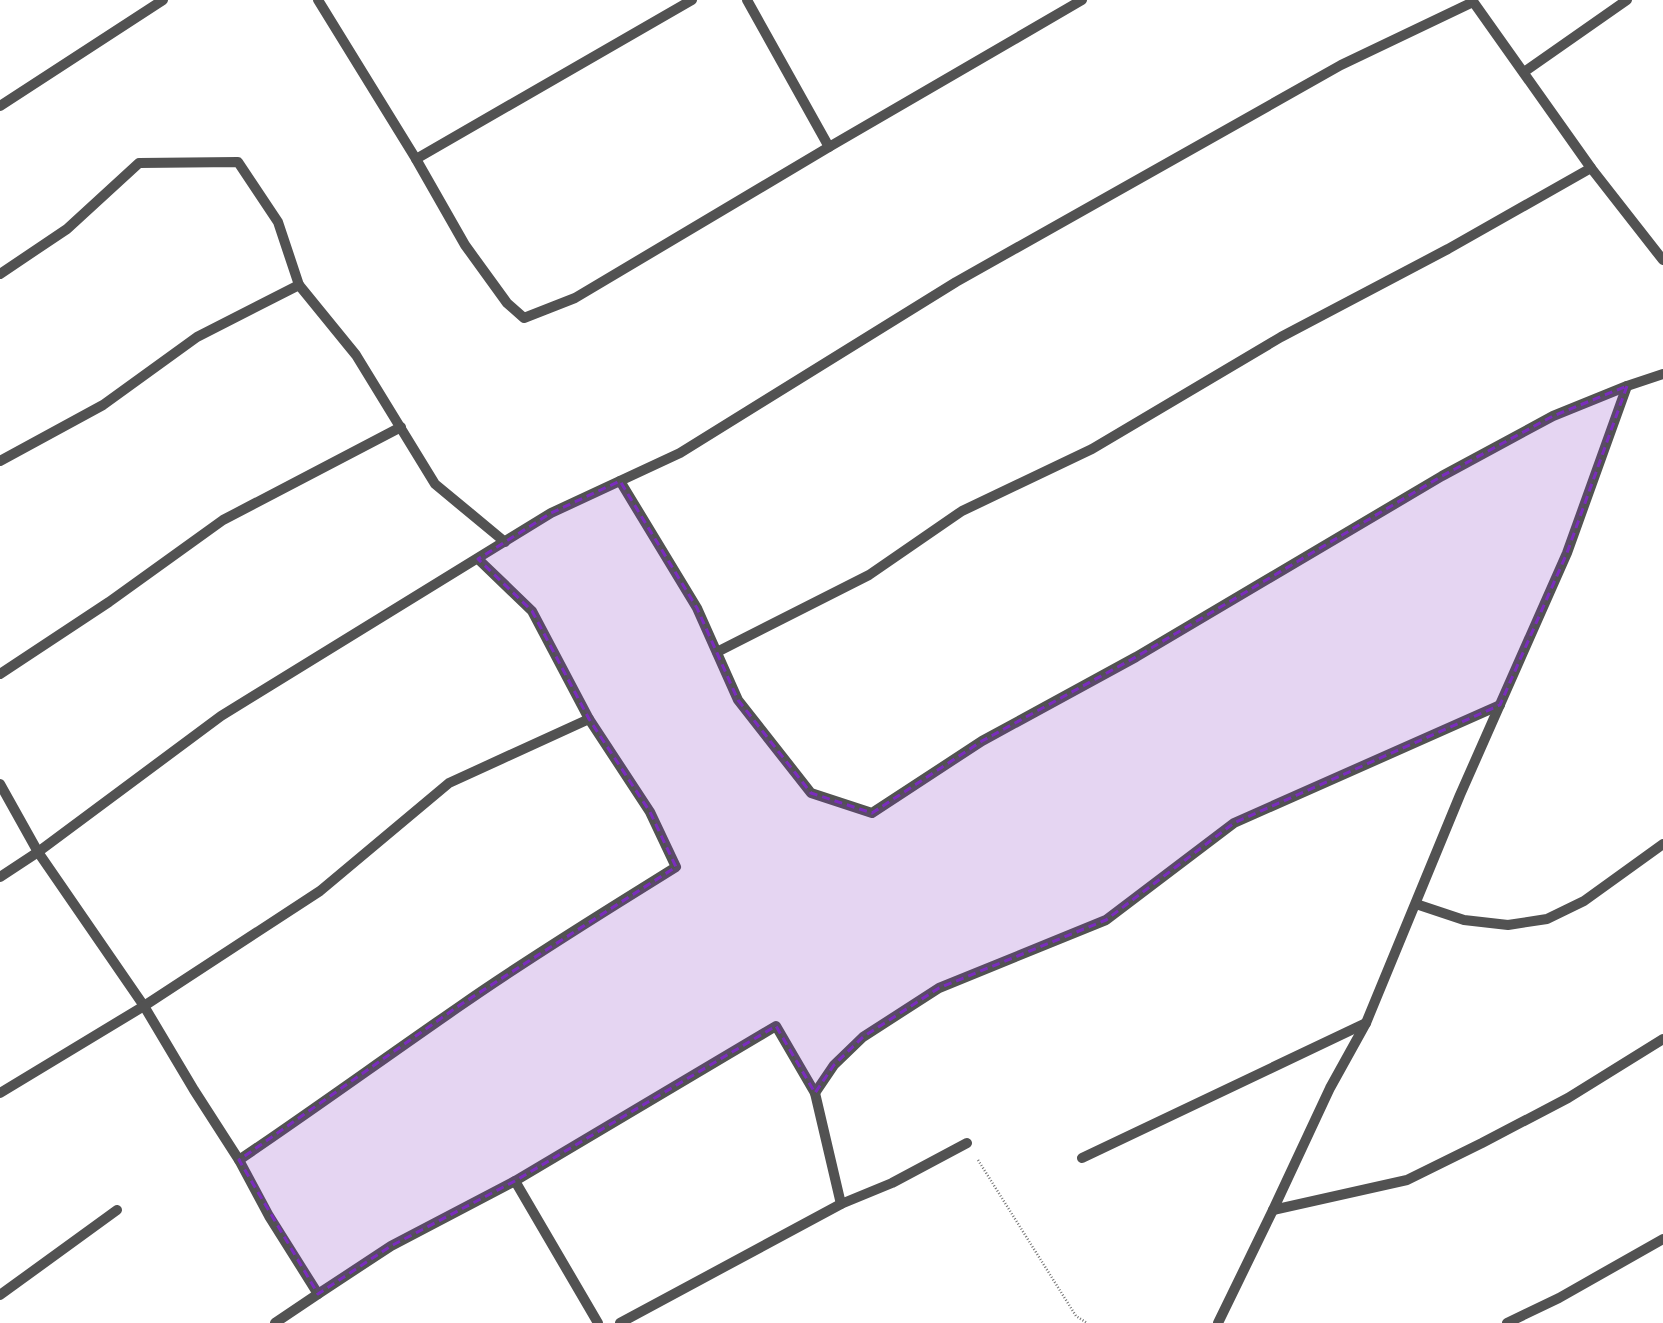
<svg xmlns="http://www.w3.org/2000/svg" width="1663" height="1323" font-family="'Work Sans',sans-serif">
<rect width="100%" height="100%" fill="#fff"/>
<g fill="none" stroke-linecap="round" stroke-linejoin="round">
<path stroke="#747474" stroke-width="2.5" stroke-dasharray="1 2" stroke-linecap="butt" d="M978 1160 1076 1316 1087 1323"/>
<g stroke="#525252" stroke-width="10">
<path d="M318 0 416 159 465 245 507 303 524 318 575 298 829 147"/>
<path d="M747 0 829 147 1082 0"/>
<path d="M1472 0 1591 168 1663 260"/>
<path d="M1524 72 1627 0"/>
<path d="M0 106 163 0"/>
<path d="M416 159 692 0"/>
<path d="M0 274 67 229 139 163 238 162 278 222 299 285"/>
<path d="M0 461 103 405 197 337 299 285 356 355 435 484 505 542"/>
<path d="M620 481 697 608 738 700 811 793 872 813 982 741 1136 657 1442 476 1553 416 1627 386 1663 374"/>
<path d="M478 559 532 611 589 719"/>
<path d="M717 652 869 575 962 511 1092 449 1281 337 1448 249 1591 168"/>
<path d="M0 674 109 602 223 520 401 427"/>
<path d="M0 784 38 852 144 1006 194 1090 239 1160 269 1216 318 1294 391 1246 515 1181 776 1026 815 1093 841 1204 892 1183 967 1143"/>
<path d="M0 877 38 852 221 716 551 513 680 453 956 282 1341 65 1473 2"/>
<path d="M1416 904 1464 920 1508 925 1547 919 1584 901 1663 844"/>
<path d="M0 1093 144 1006 320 891 449 783 589 719 650 812 676 867C604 912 530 957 460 1006 386 1057 313 1110 239 1160"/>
<path d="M815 1093 834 1065 863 1037 939 988 1106 920 1234 823 1500 705"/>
<path d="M1082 1158 1366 1023"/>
<path d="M515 1181 598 1323"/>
<path d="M1273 1210 1407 1180 1482 1143 1568 1098 1663 1039"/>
<path d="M0 1295 117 1210"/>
<path d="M275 1323 318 1294"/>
<path d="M620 1323 841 1204"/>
<path d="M1218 1323 1273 1210 1330 1088 1366 1023 1460 795 1567 553 1627 386"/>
<path d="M1507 1323 1559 1298 1663 1239"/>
</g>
</g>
<path fill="#7b2cbf" fill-opacity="0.2" stroke="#7b2cbf" stroke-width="3" stroke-dasharray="8 5" stroke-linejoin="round" d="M1627 386 1567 553 1500 705 1234 823 1106 920 939 988 863 1037 834 1065 815 1093 776 1026 515 1181 391 1246 318 1294 239 1160 460 1005 676 867 650 812 589 719 532 611 478 559 551 513 620 481 697 608 738 700 811 793 872 813 982 741 1136 657 1442 476 1553 416Z"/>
</svg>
